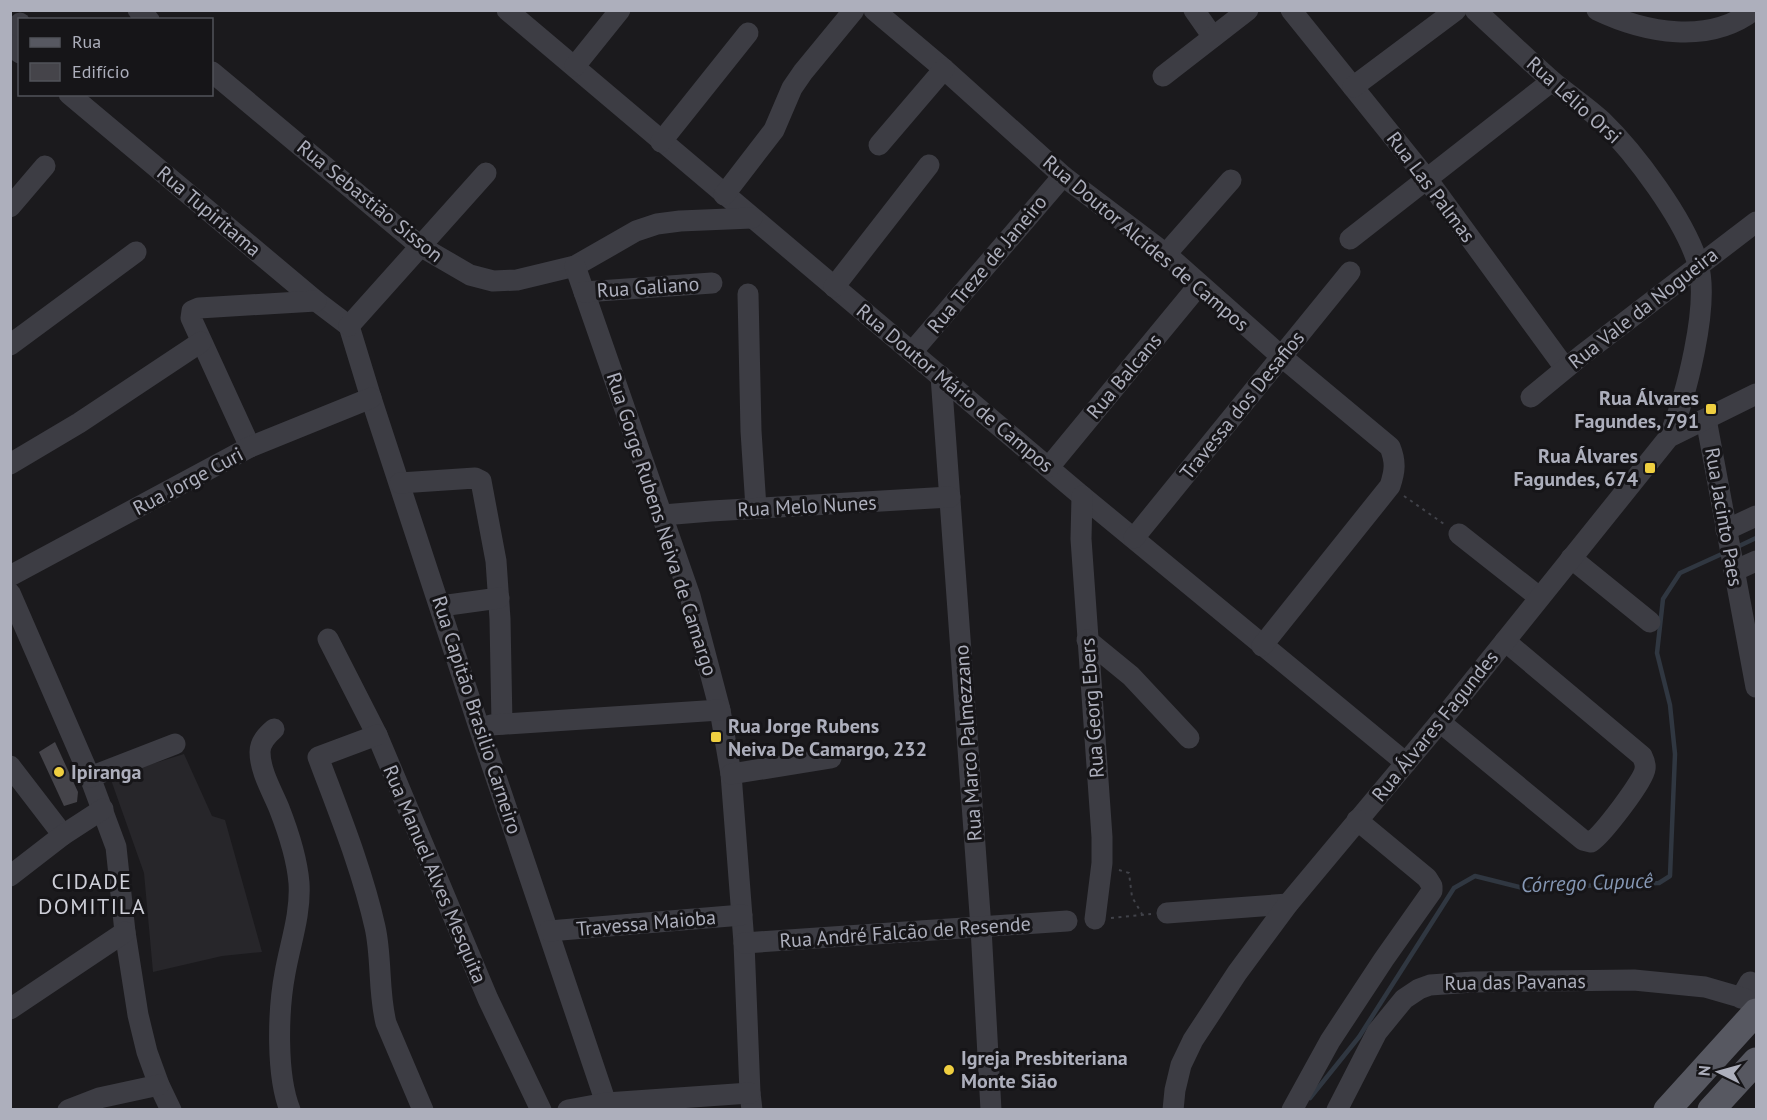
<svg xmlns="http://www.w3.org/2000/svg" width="1767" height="1120" font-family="'PT Sans',sans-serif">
<rect width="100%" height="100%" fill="#1b1a1d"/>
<path fill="#27262a" d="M184 754 212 816 225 820 262 952 222 956 153 972 144 873 110 777Z"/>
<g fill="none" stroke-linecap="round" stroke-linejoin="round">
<g stroke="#303741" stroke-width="4.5">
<path d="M1737 547 1756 538"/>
<path d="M1310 1098 1359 1037 1454 888 1475 876 1523 888 1659 883 1670 876 1675 754 1670 705 1657 653 1663 599 1680 573 1724 553"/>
</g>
</g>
<path fill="#45444a" d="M55 742 78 792 77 802 64 806 39 752Z"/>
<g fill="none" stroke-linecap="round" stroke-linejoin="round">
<g stroke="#414249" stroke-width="2" stroke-dasharray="3 4.5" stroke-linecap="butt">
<path d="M1404 496 1444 524"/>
<path d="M1119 870 1129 873 1132 897 1142 914"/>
<path d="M1111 918 1151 914"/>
</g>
<g stroke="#3d3d44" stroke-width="21">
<path d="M138 10 149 20"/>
<path d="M507 10 1082 496 1406 763"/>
<path d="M874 10 944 69 1063 176 1166 254 1282 357 1390 447C1396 462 1395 471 1390 486L1262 646"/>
<path d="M1194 10 1213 37"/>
<path d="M1291 10 1427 179 1565 368"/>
<path d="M1475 10C1501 34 1526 58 1552 81 1569 95 1587 107 1602 121 1635 153 1685 220 1698 264 1710 305 1686 397 1669 437"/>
<path d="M1597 10C1645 33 1709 45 1754 10"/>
<path d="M10 34 20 23"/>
<path d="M10 45 20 53"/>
<path d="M575 66 620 10"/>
<path d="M212 72 420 246 470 275 493 281 517 280 575 266 636 231 657 224 680 221 752 218"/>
<path d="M1163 76 1248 10"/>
<path d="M1353 87 1456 10"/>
<path d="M69 94 316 301 349 326"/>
<path d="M661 142 748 33"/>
<path d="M879 145 944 69"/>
<path d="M724 195 774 130 792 88 803 72 854 10"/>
<path d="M10 207 45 166"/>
<path d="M1350 239 1552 81"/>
<path d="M1166 254 1231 180"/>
<path d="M575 266 690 596 720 710 731 774 744 943 750 1093 752 1110"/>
<path d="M834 287 929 165"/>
<path d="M584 292 712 283"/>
<path d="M748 294 751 431 756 508"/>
<path d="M349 326 371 398 479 727 606 1103"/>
<path d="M349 326 486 173"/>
<path d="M10 345 136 252"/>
<path d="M912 352 1063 176"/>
<path d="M941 376 981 928 991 1110"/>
<path d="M1531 397 1582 355 1756 222"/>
<path d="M1706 419 1756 687"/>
<path d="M250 447 191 318 192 311 199 308 316 301"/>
<path d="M10 464 79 423 201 342"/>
<path d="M1049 467 1199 285"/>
<path d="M400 483 475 478 481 481 496 561 500 619 502 724"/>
<path d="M1082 496 1081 539 1102 837V863L1095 919"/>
<path d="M663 515 711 511 950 497"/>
<path d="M1726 530 1756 516"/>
<path d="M1459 534 1539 597"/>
<path d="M1134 538 1350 272"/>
<path d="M1571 558 1650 622"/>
<path d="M1734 571 1756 561"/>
<path d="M10 576 250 447 371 398"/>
<path d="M10 593 90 777 116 847 125 932 138 1015 147 1052 159 1085 171 1110"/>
<path d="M441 606 499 598"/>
<path d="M328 639 377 735 488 999 541 1110"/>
<path d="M1087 640 1131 676 1189 738"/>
<path d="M1440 722 1583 840 1591 842C1601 836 1644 781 1645 769 1646 764 1644 760 1642 756L1505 641"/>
<path d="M491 725 720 710"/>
<path d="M274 729C267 735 260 742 260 752 260 771 272 791 279 808 288 831 297 858 299 883 301 914 290 944 285 973 278 1010 276 1075 290 1110"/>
<path d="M377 735 318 757C339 813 362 869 375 927 382 958 378 991 386 1023L423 1110"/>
<path d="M10 766 63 835"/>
<path d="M731 774 831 758"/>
<path d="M90 777 175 744"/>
<path d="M10 876 63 835 103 809"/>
<path d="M1167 913 1288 904"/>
<path d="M549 931 742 915"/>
<path d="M744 943 1067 921"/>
<path d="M1741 998 1750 982 1756 986"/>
<path d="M10 1009 125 932"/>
<path d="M68 1110 99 1098 159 1085"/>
<path d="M568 1110 606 1103 750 1093"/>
<path d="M1173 1110 1175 1090 1181 1065 1193 1040 1237 973 1288 904 1440 722 1669 437 1756 394"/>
<path d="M1292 1110 1330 1041 1384 959 1432 891V886L1427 878 1357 820"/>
<path d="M1337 1110 1377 1032 1404 999 1419 989 1430 985 1473 982 1634 980 1705 987 1743 998 1756 1005"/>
</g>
<g stroke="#575861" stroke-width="27">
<path d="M1667 1110 1756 1012"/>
<path d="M1711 1110 1756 1061"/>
</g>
</g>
<g fill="#efcf40" stroke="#161518" stroke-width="2">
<rect x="1705" y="403" width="12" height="12" rx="3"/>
<rect x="1644" y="462" width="12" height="12" rx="3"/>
<rect x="710" y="731" width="12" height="12" rx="3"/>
<circle cx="59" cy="772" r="6"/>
<circle cx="949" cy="1070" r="6"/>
</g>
<g text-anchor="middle" stroke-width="6" stroke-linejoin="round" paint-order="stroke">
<g font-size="20" fill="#adafbc" stroke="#161518">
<text transform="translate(1574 100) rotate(42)" y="7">Rua Lélio Orsi</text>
<text transform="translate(1431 187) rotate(53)" y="7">Rua Las Palmas</text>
<text transform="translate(370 201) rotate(39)" y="7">Rua Sebastião Sisson</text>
<text transform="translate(209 211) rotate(40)" y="7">Rua Tupiritama</text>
<text transform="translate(1146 243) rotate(40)" y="7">Rua Doutor Alcides de Campos</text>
<text transform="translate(987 264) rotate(-50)" y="7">Rua Treze de Janeiro</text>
<text transform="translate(648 287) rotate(-4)" y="7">Rua Galiano</text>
<text transform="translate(1643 308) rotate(-38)" y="7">Rua Vale da Nogueira</text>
<text transform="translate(1124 376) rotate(-50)" y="7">Rua Balcans</text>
<text transform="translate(955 388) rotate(40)" y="7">Rua Doutor Mário de Campos</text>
<text transform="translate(1242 405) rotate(-51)" y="7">Travessa dos Desafios</text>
<text transform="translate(188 481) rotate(-28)" y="7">Rua Jorge Curi</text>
<text transform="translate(807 506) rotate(-3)" y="7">Rua Melo Nunes</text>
<text transform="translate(1724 517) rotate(80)" y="7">Rua Jacinto Paes</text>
<text transform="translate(662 524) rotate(72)" y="7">Rua Gorge Rubens Neiva de Camargo</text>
<text transform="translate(1092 708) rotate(-94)" y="7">Rua Georg Ebers</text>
<text transform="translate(477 715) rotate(72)" y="7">Rua Capitão Brasilio Carneiro</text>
<text transform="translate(1435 726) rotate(-51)" y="7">Rua Álvares Fagundes</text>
<text transform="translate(968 743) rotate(-94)" y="7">Rua Marco Palmezzano</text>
<text transform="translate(435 874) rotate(67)" y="7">Rua Manuel Alves Mesquita</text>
<text transform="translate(646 923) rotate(-5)" y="7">Travessa Maioba</text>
<text transform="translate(905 932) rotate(-4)" y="7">Rua André Falcão de Resende</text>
<text transform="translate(1515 982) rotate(-1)" y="7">Rua das Pavanas</text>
</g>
<g font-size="20" font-weight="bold" fill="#adafbc" stroke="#161518" text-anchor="start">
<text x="1699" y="405" text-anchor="end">Rua Álvares<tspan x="1699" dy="23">Fagundes, 791</tspan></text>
<text x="1638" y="463" text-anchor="end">Rua Álvares<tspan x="1638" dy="23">Fagundes, 674</tspan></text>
<text x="728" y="733">Rua Jorge Rubens<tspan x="728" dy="23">Neiva De Camargo, 232</tspan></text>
<text x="71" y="779">Ipiranga</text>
<text x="961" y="1065">Igreja Presbiteriana<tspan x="961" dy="23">Monte Sião</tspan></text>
</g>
<g font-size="21" font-style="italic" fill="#8698b5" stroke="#161518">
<text transform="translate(1587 883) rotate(-2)" y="7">Córrego Cupucê</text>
</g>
<g font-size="22" letter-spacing="1.5" fill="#cecfd8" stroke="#161518">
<text x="92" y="889">CIDADE<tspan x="92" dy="25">DOMITILA</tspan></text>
</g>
</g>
<rect width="1767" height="1120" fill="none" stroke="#adafbc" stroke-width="24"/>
<rect x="18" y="18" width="195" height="78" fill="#161518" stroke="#52535a" stroke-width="1.5"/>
<rect x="30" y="38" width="30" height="9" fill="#575861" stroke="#52535a" stroke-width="1.5"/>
<text x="72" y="48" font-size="18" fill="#adafbc">Rua</text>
<rect x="30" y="63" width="30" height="18" fill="#45444a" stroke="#52535a" stroke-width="1.5"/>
<text x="72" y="78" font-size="18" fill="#adafbc">Edifício</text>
<g transform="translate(1719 1072) rotate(275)" stroke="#161518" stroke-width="4.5" paint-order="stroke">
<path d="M0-4.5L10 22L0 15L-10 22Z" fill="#adafbc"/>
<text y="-9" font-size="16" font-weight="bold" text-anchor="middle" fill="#adafbc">N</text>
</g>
</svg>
